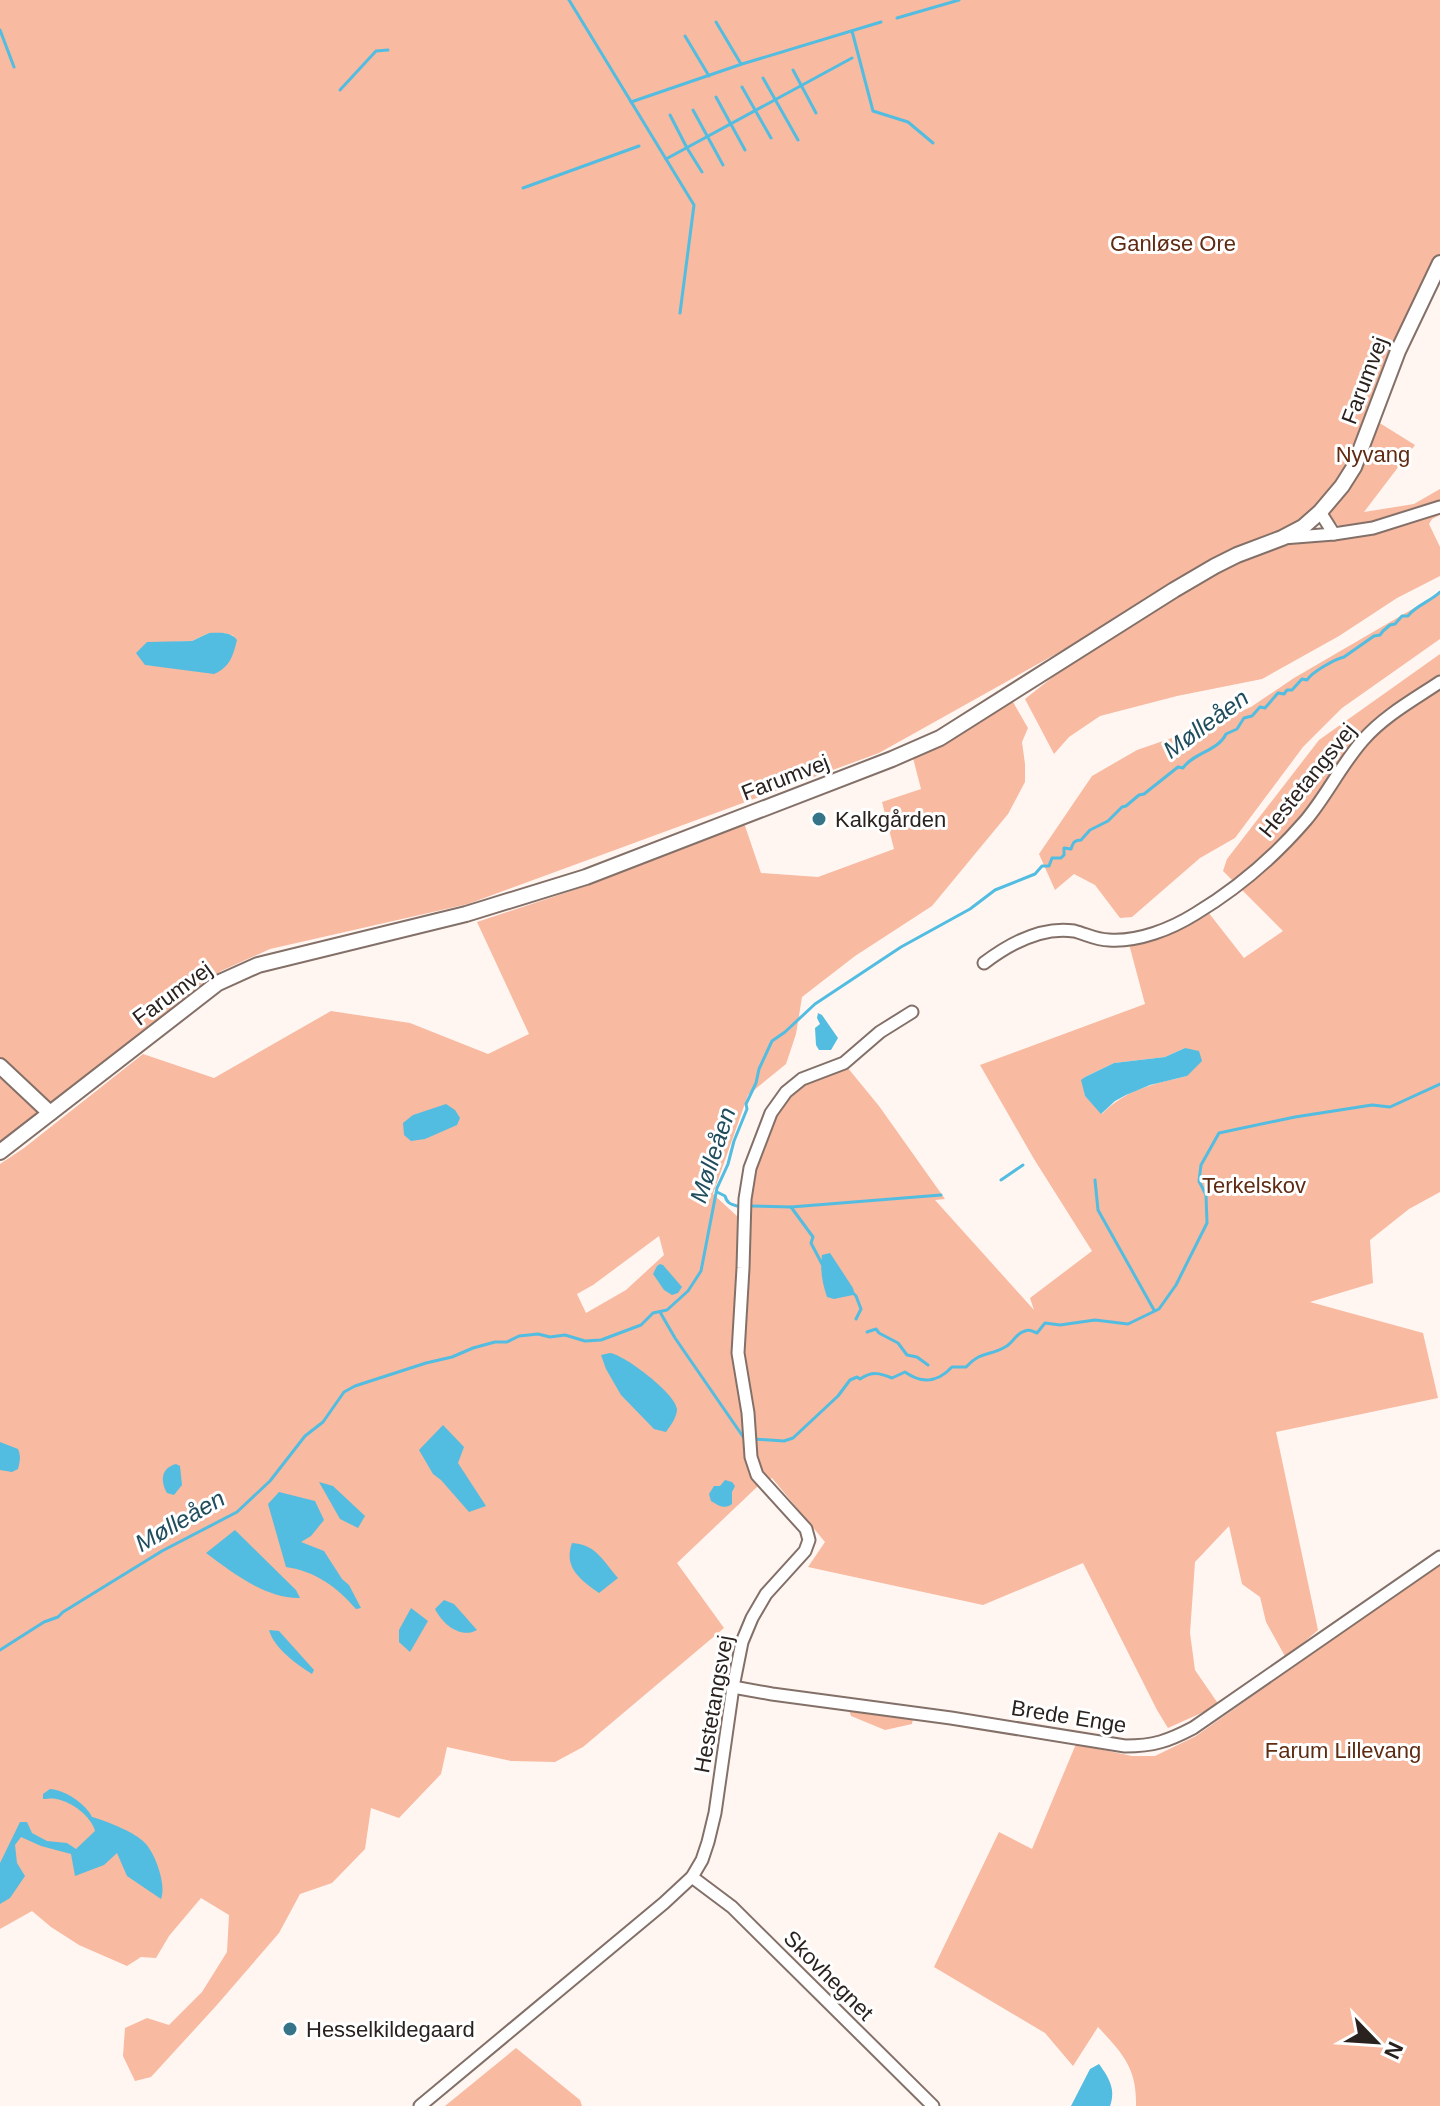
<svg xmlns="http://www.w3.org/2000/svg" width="1440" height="2106" font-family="Helvetica,sans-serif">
<rect width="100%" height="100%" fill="#fff6f2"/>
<g fill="#f8baa0" fill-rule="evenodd">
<path d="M0 0H1440V273L1424 303 1378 422 1415 445 1364 512 1414 504 1440 489V515L1432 519 1429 524 1440 547V576L1397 598 1339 636 1262 679 1177 696 1100 716 1069 737 1054 754 1025 699 1088 649 1213 572 1280 545 1351 536 1317 507 1298 522 1113 622 879 753 468 904 270 949 221 971 0 1143ZM209 633H224L234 636 159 666 146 665 172 642 192 641Z"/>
<path d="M1440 593V639L1342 708 1303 747 1235 838 1200 858 1132 917 1120 918 1095 885 1074 874 1055 890 1039 854 1092 776 1137 750 1201 728 1251 707 1294 678Z"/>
<path d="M1440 654V1192L1409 1209 1370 1240 1373 1283 1310 1302 1423 1333 1438 1398 1276 1432 1318 1630 1286 1658 1266 1622 1260 1597 1242 1584 1229 1526 1195 1562 1190 1633 1195 1670 1219 1705 1168 1728 1157 1710 1083 1563 983 1605 808 1567 825 1542 772 1478 757 1487 677 1563 724 1628 583 1747 555 1762 511 1761 447 1747 441 1774 399 1818 371 1808 365 1849 332 1883 300 1894 279 1933 216 2006 151 2077 135 2081 123 2056 125 2028 147 2018 169 2025 202 1992 227 1952 229 1915 201 1898 169 1936 156 1958 141 1957 127 1966 79 1945 51 1927 32 1911 0 1929V1164L24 1148 143 1054 214 1078 331 1011 410 1023 488 1054 529 1034 477 922 586 886 744 823 761 873 818 877 894 849 882 802 921 789 913 758 941 745 1013 702 1028 728 1022 742 1025 764V782L1008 814 932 906 855 956 802 997 796 1034 786 1064 748 1095 713 1194 738 1217 736 1275 739 1302 749 1194 755 1164 778 1108 800 1085 841 1068 847 1067 879 1106 945 1199 935 1200 1034 1310 1030 1298 1092 1251 1034 1159 980 1065 1145 1004 1129 944 1208 912 1244 958 1283 931 1223 871 1227 859 1319 740ZM1185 1048 1187 1076C1154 1084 1126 1089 1102 1114L1085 1096 1082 1080 1085 1077 1114 1063 1165 1057ZM659 1236 664 1255 626 1290 586 1313 577 1294 593 1285Z"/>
<path d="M1440 1563V2106H1136C1137 2068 1123 2054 1098 2027L1073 2066 1045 2033 934 1967 999 1832 1032 1849 1076 1744 1132 1756H1155L1196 1736Z"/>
<path d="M849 1710 913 1719 912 1724 885 1730 851 1716Z"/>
<path d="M516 2048 580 2100 582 2106H445Z"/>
</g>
<g fill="#52bde0">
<path d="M209 633C219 633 230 631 237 640 233 656 230 667 214 674L145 665 136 653 147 642 192 641Z"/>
<path d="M818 1013 822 1015 838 1038 831 1050H819L816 1045 815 1028 820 1024 817 1018Z"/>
<path d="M1185 1048 1199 1051 1202 1061 1187 1076 1150 1085 1126 1095 1115 1101 1101 1114 1085 1096 1081 1080 1085 1077 1114 1063 1165 1057Z"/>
<path d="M446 1104 455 1110 460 1118 457 1125 425 1139 411 1141 404 1135 403 1123 413 1115Z"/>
<path d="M830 1253 853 1288 854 1292 853 1295 834 1299 827 1297C822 1282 820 1270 822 1255Z"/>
<path d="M660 1264 663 1265 682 1287 678 1293 672 1295 664 1290 653 1274 657 1266Z"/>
<path d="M610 1353C625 1355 676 1394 677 1409 677 1417 671 1425 666 1432L654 1429 621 1395 606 1369 601 1355Z"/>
<path d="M443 1425 464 1447 458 1463 486 1506 469 1512 441 1480 433 1474 419 1450Z"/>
<path d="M0 1442 18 1449C21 1456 20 1461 18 1469L12 1472 0 1470Z"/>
<path d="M176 1464 180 1466 182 1485 174 1495 167 1493C160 1481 161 1468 176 1464Z"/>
<path d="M725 1480 732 1482 735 1486 732 1492V1504C724 1510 718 1505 711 1501L709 1494 714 1486H720Z"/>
<path d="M319 1482 333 1486 365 1516 358 1528 340 1519Z"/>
<path d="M279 1492 315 1501 324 1520 311 1536 301 1542 324 1551 342 1579 349 1585 361 1608 356 1609C337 1587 315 1571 286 1567L268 1504Z"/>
<path d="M235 1530 296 1590 300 1598C266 1599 233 1573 206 1553Z"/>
<path d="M572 1543C596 1544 604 1562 618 1578L599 1593C581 1580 563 1568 572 1543Z"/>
<path d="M444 1600 454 1604 477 1630C461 1639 443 1625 435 1609Z"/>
<path d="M411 1608 428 1621 410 1652 399 1642V1630Z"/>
<path d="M269 1630 279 1631 314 1670 312 1674C296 1664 274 1648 269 1630Z"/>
<path d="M50 1789C65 1790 86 1804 92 1817 106 1821 132 1831 143 1841 155 1851 167 1886 161 1899L127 1876 117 1853 104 1865 75 1876 71 1854 41 1846 21 1837 15 1845 17 1863 25 1876 10 1898 0 1904V1863L20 1822H27L32 1833 47 1841 67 1843 76 1849 95 1831C92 1817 71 1801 56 1799 52 1798 48 1799 43 1799V1794Z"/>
<path d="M1099 2064C1109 2078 1116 2089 1110 2106H1071L1090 2069Z"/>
</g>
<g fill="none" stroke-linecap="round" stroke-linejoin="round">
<g stroke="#52bde0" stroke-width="3">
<path d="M569 0 694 205 680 313"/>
<path d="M897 18 959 0"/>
<path d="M716 22 741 64"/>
<path d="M0 30 14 67"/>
<path d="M852 31 873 111 908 122 933 143"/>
<path d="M685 36 709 76"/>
<path d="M793 70 816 113"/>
<path d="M763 78 798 140"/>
<path d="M742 87 771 138"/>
<path d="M340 90 376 51 388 50"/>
<path d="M716 97 745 150"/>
<path d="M631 102 742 64 881 22"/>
<path d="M693 110 723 165"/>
<path d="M670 115 687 148 702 172"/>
<path d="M666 159 852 58"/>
<path d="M523 188 639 146"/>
<path d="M1001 1180 1023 1165"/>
<path d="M1095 1180 1098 1210 1154 1310"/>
<path d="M717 1192 725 1196C727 1203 730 1204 737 1206"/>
<path d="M749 1206 791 1207 941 1195"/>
<path d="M791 1207 813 1237 811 1243 822 1264"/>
<path d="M851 1291 856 1296 861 1309 856 1319"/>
<path d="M660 1312 675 1338 744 1438"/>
<path d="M867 1332 876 1329 879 1333 898 1343 907 1355 917 1357 928 1365"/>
<path d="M753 1439 784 1441 793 1438 838 1396 850 1380 857 1377 860 1379C872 1371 880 1373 892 1378L905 1372C922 1384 937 1383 952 1367H966C980 1351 990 1356 1005 1347 1013 1343 1016 1333 1025 1331 1030 1329 1031 1331 1037 1333L1045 1323 1060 1325 1095 1320 1128 1324 1159 1309 1176 1285 1207 1223 1206 1195 1199 1181 1201 1165 1219 1133 1295 1117 1372 1105 1390 1107 1440 1084"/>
<path d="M0 1650 44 1622 58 1617 63 1612 162 1551 237 1512 270 1481 305 1436 323 1422 344 1392 355 1386 426 1363 452 1357 473 1348 495 1342H507L519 1336 538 1334 550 1337 565 1335 585 1341 601 1340 641 1325 653 1313 667 1310 688 1291 701 1271 717 1188 728 1164 734 1141 747 1109 746 1104 756 1083 759 1069 772 1041 785 1032 815 1004 901 947 970 909 995 890 1035 874 1042 866H1049L1052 858H1061L1064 855V848L1071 849C1073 843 1074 840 1081 840L1090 830 1108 821 1122 807 1126 806 1139 795 1144 794 1178 767 1183 768C1193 753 1218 751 1226 734L1237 729 1244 718 1252 716 1260 707 1265 708 1278 693 1284 694 1287 690H1292L1302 679 1307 680C1312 672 1335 659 1344 657L1374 636 1380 635 1383 631 1390 625 1395 624 1402 616H1408C1415 606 1431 601 1440 592"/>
</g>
<defs>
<g id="minor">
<path d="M1320 512 1334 534 1373 528 1440 507"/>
<path d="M1283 538 1334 534"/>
<path d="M984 963C1009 944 1041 926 1074 931 1086 934 1096 940 1109 940 1138 942 1171 929 1195 914 1235 890 1275 856 1306 820 1327 795 1341 765 1363 740 1384 716 1413 700 1440 682"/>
<path d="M733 1687 772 1694 951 1718 1125 1746C1154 1746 1168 1741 1193 1728L1440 1557"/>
<path d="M692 1877 732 1907 933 2106"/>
<path d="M420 2106 664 1903 692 1877 702 1860 708 1842 715 1813 733 1687 742 1642 752 1618 766 1594 805 1551 809 1540 806 1529 757 1475 751 1457 748 1413 738 1353 743 1268 745 1199 750 1168 771 1113 786 1092 802 1079 844 1063 880 1032 912 1012"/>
</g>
<g id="tertiary">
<path d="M0 1066 50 1113"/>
<path d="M0 1152 218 983 258 965 466 914 586 877 892 759 940 738 1174 590 1215 566 1237 555 1282 538 1303 527 1320 512 1342 486 1354 467 1398 351 1440 263"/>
</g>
</defs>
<use href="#minor" stroke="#837068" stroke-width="15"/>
<use href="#tertiary" stroke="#837068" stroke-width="18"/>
<use href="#minor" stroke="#fff" stroke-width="11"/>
<use href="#tertiary" stroke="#fff" stroke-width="14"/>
</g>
<g fill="#367489" stroke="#fff" stroke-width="3">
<circle cx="819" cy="819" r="8"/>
<circle cx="290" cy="2029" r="8"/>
</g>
<g text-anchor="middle" stroke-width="6" stroke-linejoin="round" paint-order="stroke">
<g font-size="22" fill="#5f2b12" stroke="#fff">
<text x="1173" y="251">Ganløse Ore</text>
<text x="1373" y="462">Nyvang</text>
<text x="1254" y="1193">Terkelskov</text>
<text x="1343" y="1758">Farum Lillevang</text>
</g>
<g font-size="22" fill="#2a221f" stroke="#fff">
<text transform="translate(1364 380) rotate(-69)" y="8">Farumvej</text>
<text transform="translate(785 777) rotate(-21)" y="8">Farumvej</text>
<text transform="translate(1307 780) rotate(-51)" y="8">Hestetangsvej</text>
<text transform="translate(172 993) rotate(-36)" y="8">Farumvej</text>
<text transform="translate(713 1704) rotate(-80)" y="8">Hestetangsvej</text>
<text transform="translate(1069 1716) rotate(9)" y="8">Brede Enge</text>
<text transform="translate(829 1975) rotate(45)" y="8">Skovhegnet</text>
</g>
<g font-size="22" fill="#2a221f" stroke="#fff" text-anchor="start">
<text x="835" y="827">Kalkgården</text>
<text x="306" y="2037">Hesselkildegaard</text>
</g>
<g font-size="24" font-style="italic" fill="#204d5d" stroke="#fff">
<text transform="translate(1206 724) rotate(-36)" y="8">Mølleåen</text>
<text transform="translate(713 1155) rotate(-72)" y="8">Mølleåen</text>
<text transform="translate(180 1521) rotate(-30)" y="8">Mølleåen</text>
</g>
</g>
<g transform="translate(1376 2042) rotate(115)" stroke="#ffffff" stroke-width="6" paint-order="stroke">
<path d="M0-6L14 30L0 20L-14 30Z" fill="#2a221f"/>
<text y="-12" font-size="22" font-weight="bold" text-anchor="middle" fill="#2a221f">N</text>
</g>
</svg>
